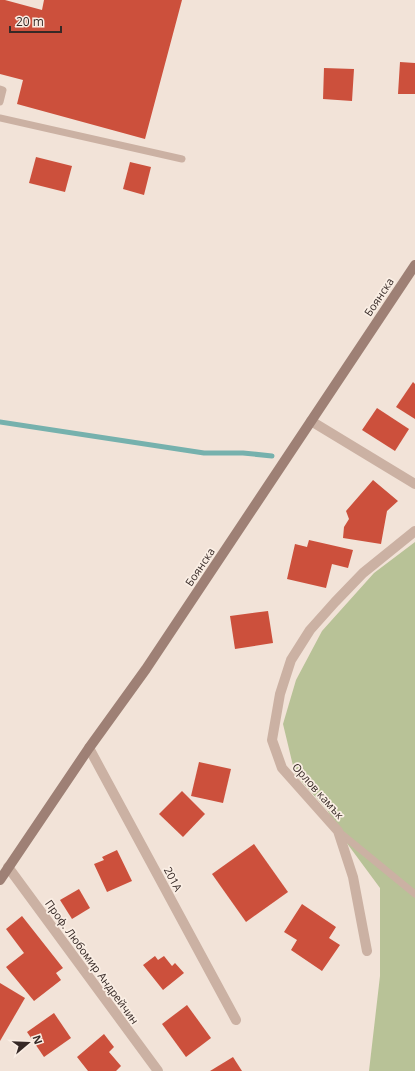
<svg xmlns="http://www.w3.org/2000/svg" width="415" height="1071" font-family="'Open Sans',sans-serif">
<rect width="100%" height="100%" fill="#f2e3d8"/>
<path fill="#b8c297" d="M415 542V1071H369L380 976V888L346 842 327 810 295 774 283 724 296 680 322 631 374 573Z"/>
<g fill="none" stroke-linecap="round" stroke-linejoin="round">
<path stroke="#76b1ad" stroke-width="5" d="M0 422 204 453H243L272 456"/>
</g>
<g fill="#cc503c">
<path d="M0 0H5L42 10 44 0H182L145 139 17 104 23 80 0 74Z"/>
<path d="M400 62 415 63V94H398Z"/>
<path d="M324 68 354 69 352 101 323 99Z"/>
<path d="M36 157 72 166 65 192 29 183Z"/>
<path d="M130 162 151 167 144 195 123 189Z"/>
<path d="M413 382 415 384V419L396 407Z"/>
<path d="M377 408 409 429 395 451 362 430Z"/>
<path d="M373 480 398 501 387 511 381 544 343 538 344 527 349 519 346 511Z"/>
<path d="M309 540 353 550 348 568 332 564 326 588 287 579 295 544 307 547Z"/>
<path d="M268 611 273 643 235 649 230 616Z"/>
<path d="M199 762 231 769 223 803 191 796Z"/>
<path d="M182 791 205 814 183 837 159 814Z"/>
<path d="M254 844 288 892 246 922 212 874Z"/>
<path d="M117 850 132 881 107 892 94 864 104 860 102 857Z"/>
<path d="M79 889 90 908 72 919 60 900Z"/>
<path d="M302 904 336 927 329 938 340 945 322 971 291 950 297 940 284 932Z"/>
<path d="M22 916 63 968 56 973 61 980 34 1001 6 967 24 953 6 929Z"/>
<path d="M155 956 158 960 164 956 172 966 175 963 184 973 163 990 143 965Z"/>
<path d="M0 983 25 998 0 1041Z"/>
<path d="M187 1005 211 1038 186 1057 162 1024Z"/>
<path d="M54 1013 71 1038 44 1057 27 1032Z"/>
<path d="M104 1034 114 1047 109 1052 121 1066 116 1071H88L77 1057Z"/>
<path d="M233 1057 242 1071H210Z"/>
</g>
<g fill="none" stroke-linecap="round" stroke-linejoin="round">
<g stroke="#cbb1a3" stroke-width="7">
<path d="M0 89 3 90 0 102"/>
<path d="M0 118 182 159"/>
<path d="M338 831 415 894"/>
</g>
<g stroke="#cbb1a3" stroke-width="10">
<path d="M311 421 415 484"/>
<path d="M89 748 236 1020"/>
<path d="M8 867 158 1071"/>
<path d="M367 951 353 877 338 831 282 768 272 740 280 694 291 660 310 630 335 602 363 573 415 531"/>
</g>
<path stroke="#9e8075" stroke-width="10" d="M0 880 89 748 146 669 415 265"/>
</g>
<g text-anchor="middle" stroke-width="3.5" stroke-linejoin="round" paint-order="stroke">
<g font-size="11" fill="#362926" stroke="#faeee4">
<text transform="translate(379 297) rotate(-56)" y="4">Боянска</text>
<text transform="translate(200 567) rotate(-56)" y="4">Боянска</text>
<text transform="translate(318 791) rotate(48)" y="4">Орлов камък</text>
<text transform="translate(173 879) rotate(62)" y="4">201А</text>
<text transform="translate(92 962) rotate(54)" y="4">Проф. Любомир Андрейчин</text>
</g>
</g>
<g transform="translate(28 1043) rotate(71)" stroke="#faeee4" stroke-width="3" paint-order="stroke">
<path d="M0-3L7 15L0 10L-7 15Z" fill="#362926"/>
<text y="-6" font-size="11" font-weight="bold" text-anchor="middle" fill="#362926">N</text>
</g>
<path d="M10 26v6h51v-6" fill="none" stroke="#362926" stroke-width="2"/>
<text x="16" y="26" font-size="12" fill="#362926" stroke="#faeee4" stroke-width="3" paint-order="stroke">20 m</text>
</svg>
